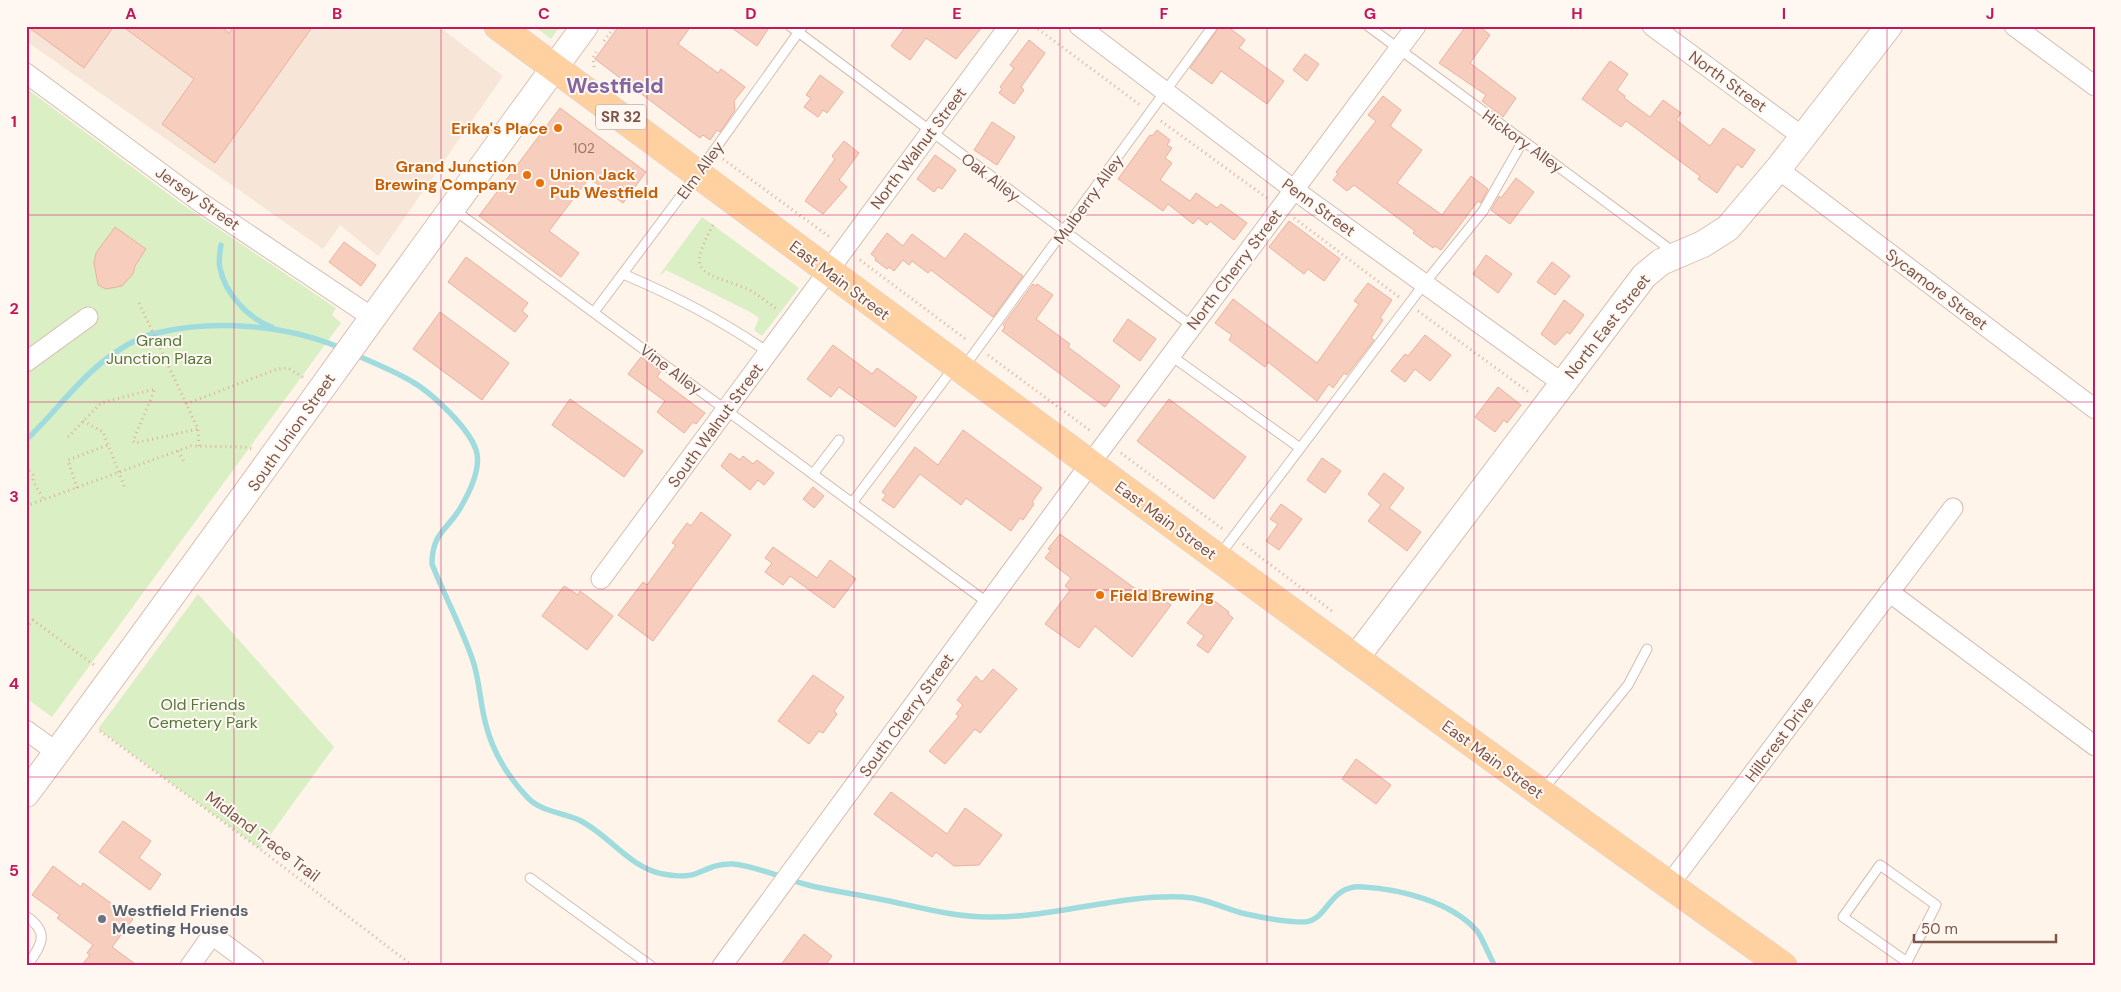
<svg xmlns="http://www.w3.org/2000/svg" width="2121" height="992" font-family="'DM Sans',sans-serif">
<rect width="100%" height="100%" fill="#fef4e9"/>
<path fill="#f7e5d7" d="M26 26H438L503 76 378 256 340 225 323 249 26 41Z"/>
<g fill="#dbefc5">
<path d="M534 26H560L551 39Z"/>
<path d="M26 88 179 202 336 308 332 315 341 323 52 717 26 698Z"/>
<path d="M702 217 799 288 762 336 754 330 759 318 752 313 666 270 661 275 660 274Z"/>
<path d="M198 594 334 747 260 849 98 729Z"/>
</g>
<g fill="none" stroke-linecap="round" stroke-linejoin="round">
<g stroke="#a0dcde" stroke-width="5.5">
<path d="M221 245C220 253 218 261 220 268 225 294 249 319 272 327"/>
<path d="M356 355C374 363 394 371 411 381 431 392 473 431 477 454 480 471 470 491 462 505 449 530 432 531 432 564 445 597 462 628 473 661 480 682 480 704 486 725 493 752 509 778 528 798 543 813 564 812 581 821 610 836 630 868 663 874 672 876 687 877 695 874 708 869 718 863 733 864 757 866 784 879 808 885 831 891 855 894 879 899 915 906 952 917 989 917 1055 918 1118 894 1183 897 1206 898 1225 909 1246 914 1264 918 1286 922 1305 922 1328 920 1329 884 1363 887 1400 889 1452 902 1477 931 1483 939 1489 956 1495 966"/>
<path d="M26 440C52 416 73 386 100 364 116 351 137 337 157 333 214 319 289 325 343 349"/>
</g>
</g>
<g fill="#f7cebe" stroke="#ebb19c">
<path d="M27 26H114L84 68Z"/>
<path d="M122 26H220L229 33 234 26H313L215 163 162 124 194 79Z"/>
<path d="M619 26H691L678 44 718 73 721 69 745 87 734 101 735 110 720 132 717 130 710 140 703 135 700 138 595 59Z"/>
<path d="M729 26H770L757 46Z"/>
<path d="M906 26H983L956 59 926 38 910 60 891 46Z"/>
<path d="M1220 26H1227L1245 40 1239 48 1284 81 1267 104 1221 71 1212 84 1190 68Z"/>
<path d="M1466 26H1479L1490 35 1470 63 1516 98 1503 117 1482 101 1486 95 1439 63Z"/>
<path d="M1029 40 1045 53 1021 87 1024 90 1014 104 999 93 1002 89 1000 87 1014 68 1010 65Z"/>
<path d="M1305 54 1319 64 1307 81 1293 70Z"/>
<path d="M1610 61 1628 74 1617 90 1625 96 1624 98 1650 117 1663 100 1681 113 1676 120 1710 146 1723 128 1755 150 1742 168 1737 164 1717 193 1698 179 1700 176 1626 121 1621 127 1582 99Z"/>
<path d="M820 75 843 92 827 113 823 110 818 117 804 107 811 98 806 95Z"/>
<path d="M1383 96 1401 110 1390 126 1422 150 1397 183 1442 215 1471 176 1488 189 1481 203 1478 201 1441 250 1435 246 1433 248 1413 233 1415 231 1354 185 1347 191 1333 180 1338 174 1336 172 1376 121 1368 115Z"/>
<path d="M560 108 646 172 623 203 589 178 549 231 579 253 561 277 479 216Z"/>
<path d="M992 122 1015 137 997 165 974 150Z"/>
<path d="M1157 130 1170 140 1167 145 1172 148 1165 158 1172 163 1160 180 1190 201 1196 193 1217 208 1221 204 1247 223 1234 240 1210 221 1207 225 1198 218 1193 224 1168 204 1163 211 1118 179 1150 135 1152 136Z"/>
<path d="M844 141 859 153 839 180 847 187 823 214 805 201 835 159 832 156Z"/>
<path d="M935 155 956 170 942 189 938 187 934 192 917 179Z"/>
<path d="M1516 178 1534 192 1510 224 1491 210 1499 196 1501 198Z"/>
<path d="M1289 221 1340 259 1324 281 1308 269 1304 274 1269 247Z"/>
<path d="M115 227 146 249 135 266 133 274 122 286 106 289 98 285 94 263 96 253Z"/>
<path d="M887 233 903 246 912 234 945 259 965 233 1023 276 993 317 931 270 928 273 912 261 909 265 903 260 894 271 889 267 887 269 875 260 876 258 871 254Z"/>
<path d="M344 242 376 265 361 286 329 262Z"/>
<path d="M1486 255 1512 274 1498 293 1473 274Z"/>
<path d="M466 257 528 303 522 311 528 316 515 332 448 282Z"/>
<path d="M1552 262 1570 276 1555 295 1537 282Z"/>
<path d="M1368 283 1392 300 1380 318 1383 320 1371 338 1374 340 1347 375 1344 373 1333 388 1329 384 1317 401 1268 362 1265 367 1229 340 1232 335 1215 323 1233 299 1317 363 1359 304 1354 301Z"/>
<path d="M1033 284 1036 286 1037 284 1053 295 1036 319 1070 344 1068 347 1120 386 1105 407 1002 331 1005 327 1003 325Z"/>
<path d="M1564 300 1584 315 1570 334 1567 332 1555 345 1541 334Z"/>
<path d="M440 312 509 363 482 400 413 349Z"/>
<path d="M1128 319 1156 339 1140 361 1113 341Z"/>
<path d="M1425 335 1451 355 1430 381 1415 369 1405 382 1391 371 1405 354 1408 356Z"/>
<path d="M833 345 872 374 877 368 917 397 895 427 839 387 831 397 807 379Z"/>
<path d="M641 357 661 371 657 377 705 413 696 424 693 422 684 433 657 412 665 401 628 374Z"/>
<path d="M1498 387 1521 405 1507 423 1504 420 1495 432 1475 417Z"/>
<path d="M570 399 643 451 624 477 552 425Z"/>
<path d="M1169 399 1246 457 1214 499 1137 441Z"/>
<path d="M963 430 1042 488 1032 502 1034 504 1023 520 1020 518 1011 531 966 498 961 505 920 474 894 508 882 500 886 495 882 492 915 447 938 465Z"/>
<path d="M730 453 740 460 743 456 753 464 757 460 774 473 764 485 758 480 750 490 721 466Z"/>
<path d="M1322 458 1341 471 1325 493 1307 480Z"/>
<path d="M1384 473 1404 488 1389 508 1421 532 1407 551 1368 521 1381 505 1368 494Z"/>
<path d="M813 487 824 496 814 508 803 499Z"/>
<path d="M1281 504 1302 519 1279 550 1266 541 1278 524 1270 519Z"/>
<path d="M701 512 731 535 653 641 618 615 643 582 647 585 676 545 672 543 687 523 691 526Z"/>
<path d="M1060 534 1144 595 1147 590 1171 605 1132 657 1095 626 1079 648 1045 624 1070 590 1065 586 1071 578 1045 558 1051 550 1048 549Z"/>
<path d="M773 547 817 578 830 560 856 579 834 608 790 576 783 585 765 572 772 563 765 558Z"/>
<path d="M564 586 578 595 580 591 613 616 587 650 542 616Z"/>
<path d="M1208 596 1229 612 1228 614 1233 618 1208 653 1197 645 1204 636 1187 623Z"/>
<path d="M993 669 1017 689 980 733 975 729 945 764 929 751 959 716 956 714 963 705 957 700 976 676 982 682Z"/>
<path d="M813 675 844 697 834 711 837 714 823 733 819 731 809 744 778 721Z"/>
<path d="M1356 759 1391 785 1376 804 1342 779Z"/>
<path d="M891 792 947 834 965 808 1002 835 979 865 954 866 936 852 932 857 874 814Z"/>
<path d="M123 821 151 841 139 858 161 874 150 890 99 852Z"/>
<path d="M53 866 81 887 83 883 133 919 112 947 138 966H81L90 955 87 953 93 945 57 918 60 915 32 895Z"/>
<path d="M804 934 832 956 825 966H780Z"/>
</g>
<g fill="none" stroke-linecap="round" stroke-linejoin="round">
<defs>
<g id="lane">
<path d="M790 26 1192 326"/>
<path d="M1368 26 1675 253"/>
<path d="M453 209 988 603"/>
<path d="M623 274C677 297 719 319 768 352"/>
<path d="M594 312 698 173 803 26"/>
<path d="M1170 355 1300 448"/>
<path d="M964 367 1213 26"/>
<path d="M813 474 839 440"/>
<path d="M852 503 954 367"/>
<path d="M1219 556 1424 284 1483 211 1523 141"/>
<path d="M1542 791 1628 685 1647 649"/>
<path d="M530 878 651 966"/>
<path d="M26 916C51 933 41 945 27 966"/>
<path d="M1905 966 1907 962 1936 905 1880 865 1843 917 1907 962"/>
</g>
<g id="street">
<path d="M1079 26 1293 189 1562 383"/>
<path d="M1652 26 1803 137"/>
<path d="M2014 26 2095 86"/>
<path d="M26 73 200 202 373 318"/>
<path d="M1778 169 2095 409"/>
<path d="M26 362 88 317"/>
<path d="M601 579 1009 26"/>
<path d="M1889 592 2095 746"/>
<path d="M26 730 56 752"/>
<path d="M1669 885 1953 508"/>
<path d="M190 966 212 935 254 966"/>
<path d="M722 966 1090 464 1416 26"/>
</g>
<g id="secondary">
<path d="M1355 659 1644 276 1661 262 1703 244 1728 228 1778 169 1889 26"/>
<path d="M26 794C215 540 397 281 585 26"/>
</g>
<path id="primary" d="M498 26C925 342 1350 659 1783 966"/>
</defs>
<use href="#lane" stroke="#d5bcb0" stroke-width="11"/>
<use href="#street" stroke="#d5bcb0" stroke-width="21"/>
<use href="#secondary" stroke="#dbbdaf" stroke-width="28"/>
<use href="#primary" stroke="#ddd3d0" stroke-width="29"/>
<g stroke="#ddb0a0" stroke-width="3" stroke-dasharray="1 4" stroke-linecap="butt">
<path d="M1034 26 1140 105"/>
<path d="M604 41 615 26"/>
<path d="M594 67 593 58 596 52"/>
<path d="M1161 121 1267 198"/>
<path d="M723 159 831 238"/>
<path d="M1294 218 1399 297"/>
<path d="M713 225C685 276 703 271 745 288 757 293 767 302 778 310"/>
<path d="M860 260 967 340"/>
<path d="M139 303 198 429 199 446"/>
<path d="M1418 311 1530 393"/>
<path d="M988 355 1092 432"/>
<path d="M186 404 277 369 288 368 304 378"/>
<path d="M83 421 103 432 125 488"/>
<path d="M68 437 101 403 155 389 133 441 135 443 198 429"/>
<path d="M178 451 185 463"/>
<path d="M1121 453 1224 530"/>
<path d="M26 467 33 475V481L44 500"/>
<path d="M77 488 68 460 108 445"/>
<path d="M26 506 191 446 245 447 252 449"/>
<path d="M1243 544 1332 611"/>
<path d="M26 628 33 620 94 665"/>
<path d="M100 731 260 849 413 966"/>
</g>
<use href="#lane" stroke="#fff" stroke-width="9"/>
<use href="#street" stroke="#fff" stroke-width="19"/>
<use href="#secondary" stroke="#fff" stroke-width="26"/>
<use href="#primary" stroke="#ffd0a0" stroke-width="28"/>
</g>
<path fill="none" stroke="#c2185b" stroke-width="1" stroke-opacity="0.55" d="M234 26V966M441 26V966M647 26V966M854 26V966M1060 26V966M1267 26V966M1474 26V966M1680 26V966M1887 26V966M26 215H2095M26 402H2095M26 590H2095M26 777H2095"/>
<g fill="#e8710a" stroke="#fff8f2" stroke-width="2">
<circle cx="558" cy="128" r="5"/>
<circle cx="527" cy="175" r="5"/>
<circle cx="540" cy="183" r="5"/>
<circle cx="1100" cy="595" r="5"/>
</g>
<circle fill="#6b7280" stroke="#fff8f2" stroke-width="2" cx="102" cy="919" r="5"/>
<g text-anchor="middle" stroke-width="4" stroke-linejoin="round" paint-order="stroke">
<g font-size="14" fill="#9c7366">
<text x="584" y="153">102</text>
</g>
<rect fill="#fff8f2" stroke="#a4867c" stroke-width="1" x="596" y="104.5" width="50" height="25" rx="4"/>
<g font-size="15" font-weight="bold" fill="#7d5549">
<text x="621" y="122">SR 32</text>
</g>
<g font-size="16" fill="#7d5549" stroke="#fff8f2">
<text transform="translate(1728 81) rotate(36)" y="6">North Street</text>
<text transform="translate(1523 141) rotate(36)" y="6">Hickory Alley</text>
<text transform="translate(918 148) rotate(-53)" y="6">North Walnut Street</text>
<text transform="translate(700 170) rotate(-54)" y="6">Elm Alley</text>
<text transform="translate(991 177) rotate(37)" y="6">Oak Alley</text>
<text transform="translate(198 198) rotate(35)" y="6">Jersey Street</text>
<text transform="translate(1088 199) rotate(-54)" y="6">Mulberry Alley</text>
<text transform="translate(1319 207) rotate(36)" y="6">Penn Street</text>
<text transform="translate(1234 269) rotate(-53)" y="6">North Cherry Street</text>
<text transform="translate(840 280) rotate(37)" y="6">East Main Street</text>
<text transform="translate(1937 289) rotate(37)" y="6">Sycamore Street</text>
<text transform="translate(1607 326) rotate(-52)" y="6">North East Street</text>
<text transform="translate(671 369) rotate(37)" y="6">Vine Alley</text>
<text transform="translate(715 425) rotate(-54)" y="6">South Walnut Street</text>
<text transform="translate(291 432) rotate(-55)" y="6">South Union Street</text>
<text transform="translate(1166 520) rotate(36)" y="6">East Main Street</text>
<text transform="translate(906 715) rotate(-54)" y="6">South Cherry Street</text>
<text transform="translate(1779 739) rotate(-53)" y="6">Hillcrest Drive</text>
<text transform="translate(1493 759) rotate(36)" y="6">East Main Street</text>
<text transform="translate(263 836) rotate(37)" y="6">Midland Trace Trail</text>
</g>
<g font-size="16" font-weight="bold" fill="#c56008" stroke="#fff8f2" text-anchor="end">
<text x="548" y="134">Erika's Place</text>
<text x="517" y="172">Grand Junction<tspan x="517" dy="18">Brewing Company</tspan></text>
<text x="550" y="180" text-anchor="start">Union Jack<tspan x="550" dy="18">Pub Westfield</tspan></text>
<text x="1110" y="601" text-anchor="start">Field Brewing</text>
</g>
<g font-size="16" fill="#53773a" stroke="#fff8f2">
<text x="159" y="346">Grand<tspan x="159" dy="18">Junction Plaza</tspan></text>
<text x="203" y="710">Old Friends<tspan x="203" dy="18">Cemetery Park</tspan></text>
</g>
<g font-size="16" font-weight="bold" fill="#5b616d" stroke="#fff8f2" text-anchor="start">
<text x="112" y="916">Westfield Friends<tspan x="112" dy="18">Meeting House</tspan></text>
</g>
<g font-size="21" font-weight="bold" fill="#8565a0" stroke="#fff8f2">
<text x="615" y="93">Westfield</text>
</g>
</g>
<rect width="2121" height="992" fill="none" stroke="#fff8f2" stroke-width="55"/>
<path d="M1914 934v8h142v-8" fill="none" stroke="#7d5549" stroke-width="2.5"/>
<text x="1921" y="934" font-size="15" fill="#7d5549" stroke="#fff8f2" stroke-width="4" paint-order="stroke">50 m</text>
<rect x="28" y="28" width="2066" height="936" fill="none" stroke="#c2185b" stroke-width="2"/>
<g font-size="16" text-anchor="middle" font-weight="bold" fill="#c2185b">
<text x="131" y="19">A</text>
<text x="337" y="19">B</text>
<text x="544" y="19">C</text>
<text x="751" y="19">D</text>
<text x="957" y="19">E</text>
<text x="1164" y="19">F</text>
<text x="1370" y="19">G</text>
<text x="1577" y="19">H</text>
<text x="1784" y="19">I</text>
<text x="1990" y="19">J</text>
<text x="14" y="127">1</text>
<text x="14" y="314">2</text>
<text x="14" y="502">3</text>
<text x="14" y="689">4</text>
<text x="14" y="876">5</text>
</g>
</svg>
